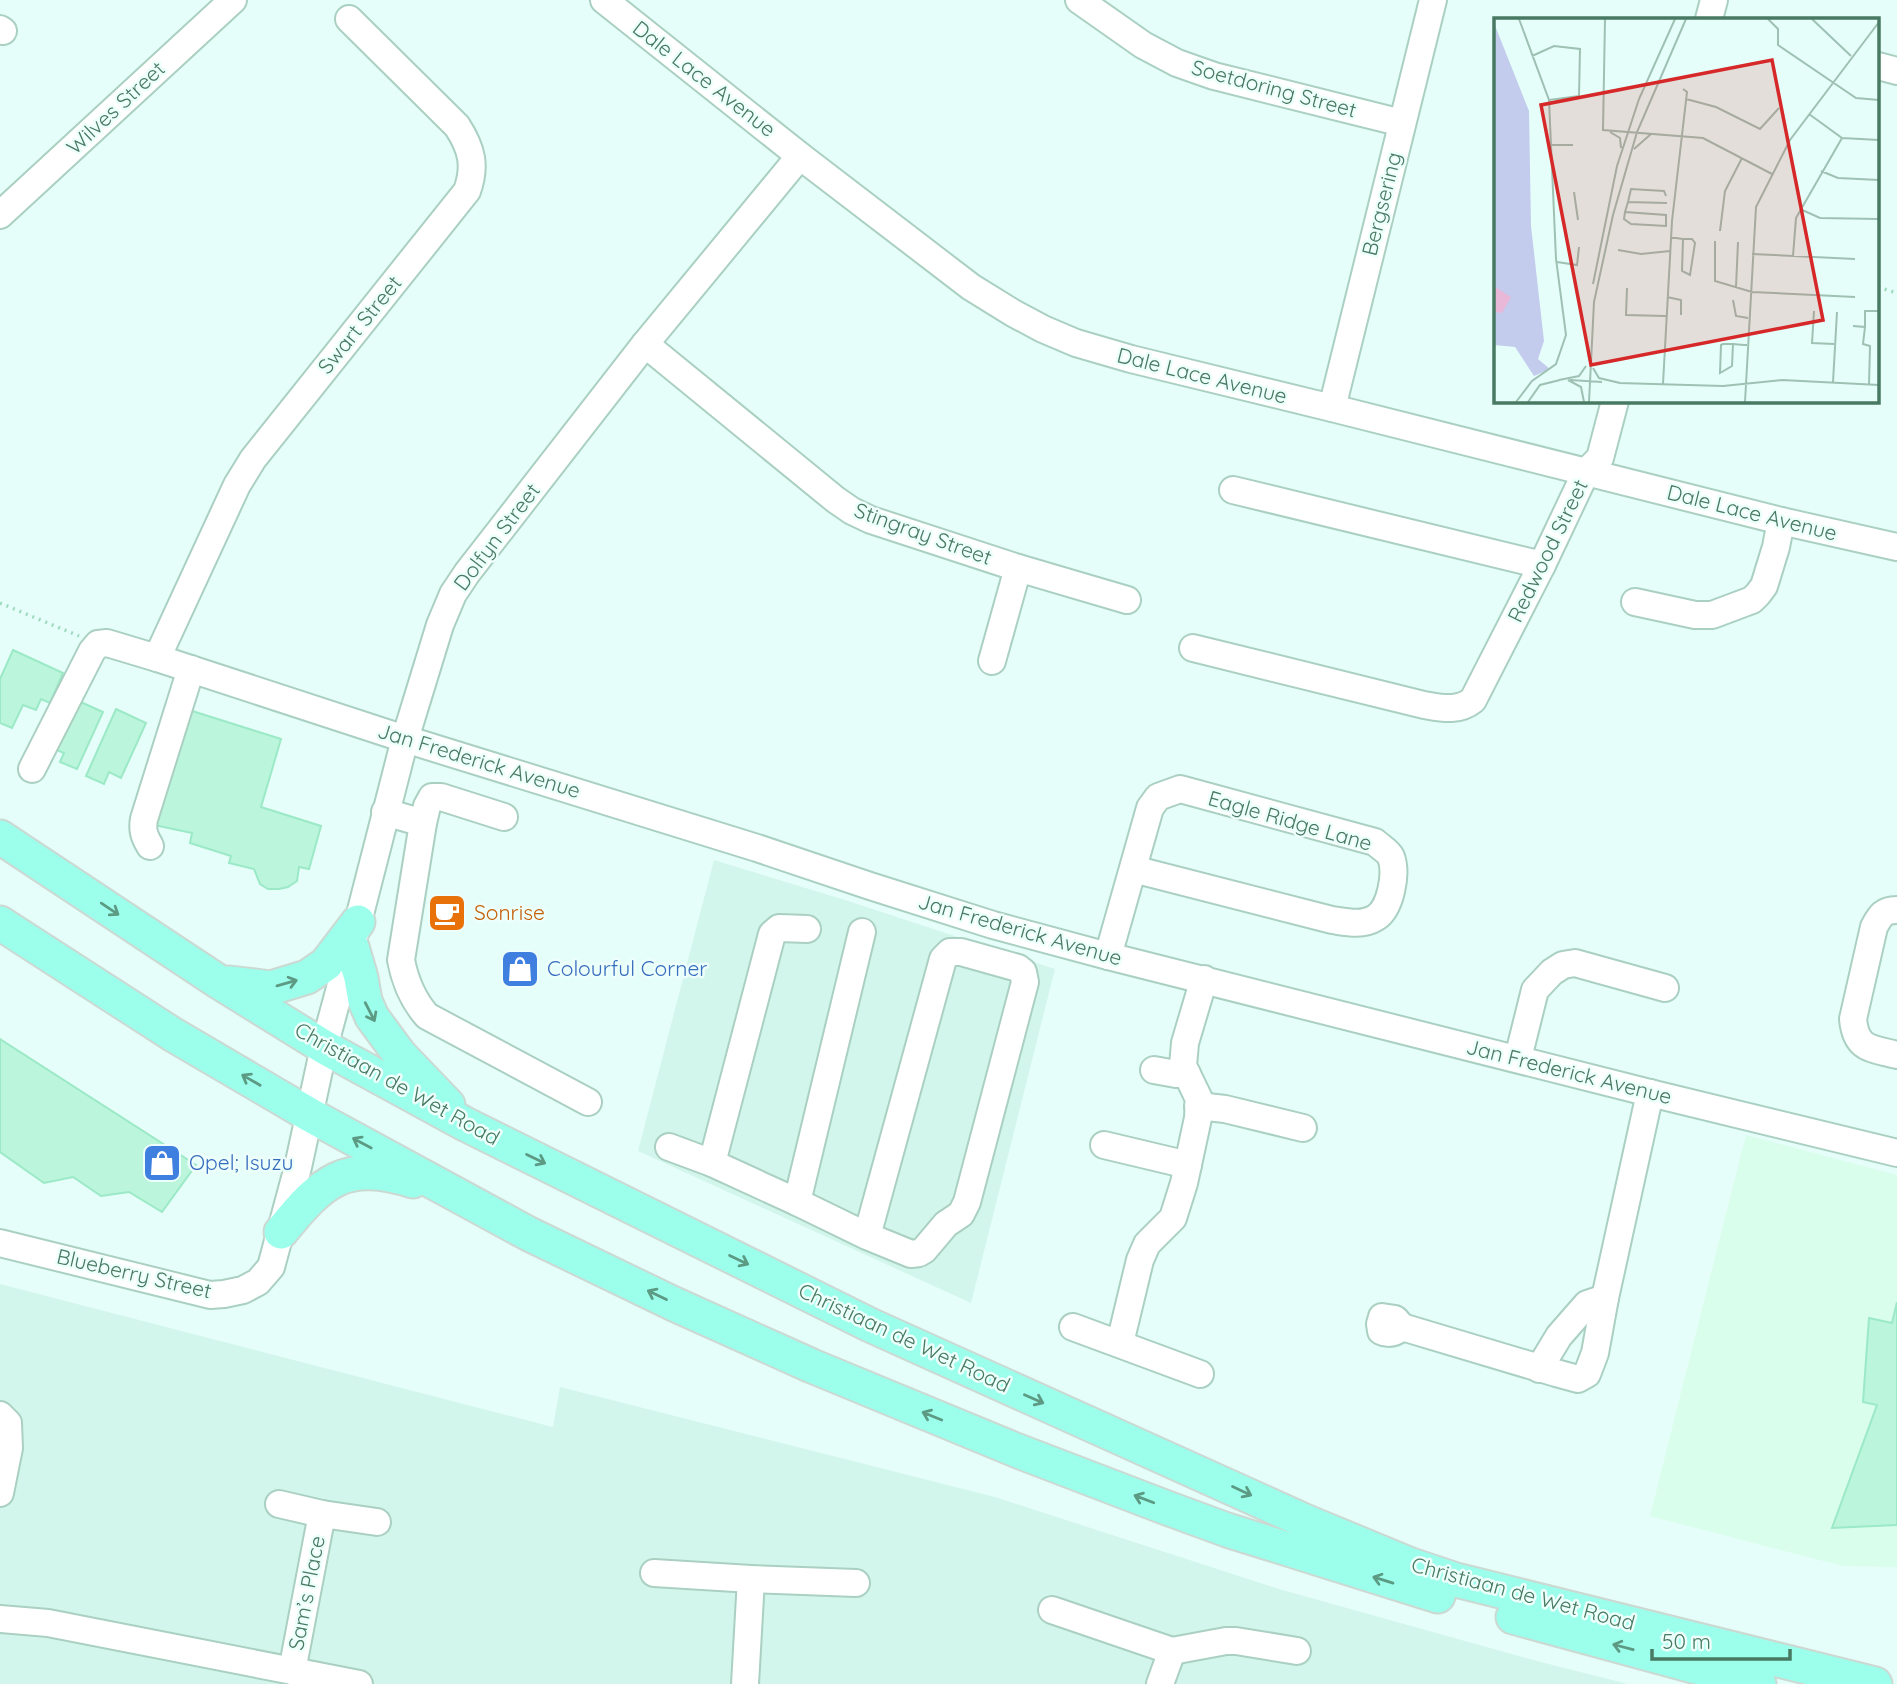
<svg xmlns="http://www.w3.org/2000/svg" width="1897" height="1684" font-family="Quicksand,sans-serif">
<rect width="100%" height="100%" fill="#e6fef9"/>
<g fill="#d3f6ec">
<path d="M714 860 842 899 1055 969 971 1303 638 1151Z"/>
<path d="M0 1284 553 1427 560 1387 995 1497 1279 1589 1537 1661 1628 1684H0Z"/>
</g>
<path fill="#d9feeb" d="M1746 1135 1897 1175V1567L1843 1566 1650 1516Z"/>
<g fill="#bbf5dc" stroke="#9be9c6" stroke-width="2">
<path d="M13 650 63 673 50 703 41 699 36 710 23 705 12 728 0 723V679Z"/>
<path d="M74 699 103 712 77 769 60 762 64 753 52 748Z"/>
<path d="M116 709 146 723 121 778 109 772 104 784 86 776Z"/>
<path d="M189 710 281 739 261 807 321 826 309 869 299 867 297 881 288 887 279 889H268L260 884 254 869 229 863 231 856 190 843 192 833 154 825Z"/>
<path d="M0 1039 196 1165 162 1212 129 1192 101 1196 73 1177 44 1183 0 1152Z"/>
<path d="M1897 1302V1525L1832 1528 1877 1405 1863 1402 1869 1318 1892 1323Z"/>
</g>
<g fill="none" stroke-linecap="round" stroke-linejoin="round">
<defs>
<g id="minor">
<path d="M604 0 800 156 971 287 1013 313 1043 329 1076 343 1131 359 1332 408 1781 521 1897 547"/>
<path d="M1079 0 1143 45 1177 63 1214 76 1402 123"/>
<path d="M1709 19 1714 0"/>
<path d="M0 29 3 31"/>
<path d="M1878 66 1897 71"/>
<path d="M0 215 233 0"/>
<path d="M645 344 836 500 852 511 871 520 1018 568 1127 600"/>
<path d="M1332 408 1433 0"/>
<path d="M1233 490 1542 565"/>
<path d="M1635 602 1695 615H1712L1752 600 1758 594 1764 586 1776 547 1781 521"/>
<path d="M1193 648 1424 705C1442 708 1458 712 1473 700L1542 565 1586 472 1600 458 1615 401"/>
<path d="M157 658 237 485 253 459 467 191C476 166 472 149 457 126L349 19"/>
<path d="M992 661 1018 568"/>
<path d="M32 769 92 651 98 644 107 643 157 658 405 739 757 848 870 886 993 925 1108 956 1650 1093 1897 1153"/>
<path d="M385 812 423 823 401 960C405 981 413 1000 427 1016L588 1102"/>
<path d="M423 823 427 806 432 797H441L504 817"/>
<path d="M150 846C144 836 142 830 144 819L191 669"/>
<path d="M1897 910C1883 910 1880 916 1874 927L1853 1019C1856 1050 1871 1048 1897 1055"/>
<path d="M807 929 779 928 772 934 712 1163 797 1202 862 932"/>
<path d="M1108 956 1150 808 1158 797 1180 789 1375 842C1380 847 1388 851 1391 857 1397 873 1391 909 1375 918 1362 926 1346 922 1332 920L1133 869"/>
<path d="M1518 1058 1535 990 1552 972 1563 965 1575 963 1665 988"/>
<path d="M1154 1070 1176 1074H1187"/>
<path d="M1198 1106 1225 1109 1303 1128"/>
<path d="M1104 1145 1188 1165"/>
<path d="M669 1147 712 1163"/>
<path d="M797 1202 867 1236 911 1254 919 1253 924 1250 946 1224 961 1214 967 1202 1025 982 1023 972 1018 968 961 952H950L943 959 867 1236"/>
<path d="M0 1243 210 1295 224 1294 243 1290 258 1282 271 1267 298 1167 324 1047 358 922 405 739 440 625 453 594 467 573 645 344 800 156"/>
<path d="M1073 1327 1200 1374"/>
<path d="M1402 1327 1395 1319 1382 1317 1380 1324 1381 1331C1389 1335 1395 1333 1402 1327L1556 1373 1578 1379 1587 1374 1595 1353 1605 1298 1650 1093"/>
<path d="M1120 1343 1140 1260 1147 1244 1173 1218 1184 1183 1198 1118 1199 1099 1183 1066 1185 1043 1204 979"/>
<path d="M1539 1369 1559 1336 1587 1304 1605 1298"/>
<path d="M0 1415 8 1423 9 1448 0 1493"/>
<path d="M279 1504 322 1514 377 1522"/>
<path d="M654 1573 751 1579 856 1583"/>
<path d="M1052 1610 1172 1651 1160 1684"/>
<path d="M0 1619 48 1623 359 1684"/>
<path d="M1172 1651 1226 1641H1236L1297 1651"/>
<path d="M292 1671 322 1514"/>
<path d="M745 1684 751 1579"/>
</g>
<g id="major">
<path d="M0 837 219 982 324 1047 465 1124 870 1325 1307 1522 1411 1565 1456 1580 1875 1684"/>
<path d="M0 923 172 1034 310 1115 529 1234 674 1304 812 1366 1018 1451 1167 1508 1227 1530 1438 1596"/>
<path d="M352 947 361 978 365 1001 372 1017 400 1055 448 1105"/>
<path d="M229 983 271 988 307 977 326 964 358 922"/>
<path d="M281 1232C323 1180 345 1160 413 1181"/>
<path d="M1513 1617 1759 1684"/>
</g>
</defs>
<use href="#minor" stroke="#aad0c2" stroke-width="30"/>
<use href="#major" stroke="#ccd9d3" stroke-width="37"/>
<g stroke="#9edac0" stroke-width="3.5" stroke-dasharray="2 5" stroke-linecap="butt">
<path d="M1878 287 1897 293"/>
<path d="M0 603 79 636"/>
</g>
<use href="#minor" stroke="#fff" stroke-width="26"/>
<use href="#major" stroke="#9bffec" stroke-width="33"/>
</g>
<defs><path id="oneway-shaft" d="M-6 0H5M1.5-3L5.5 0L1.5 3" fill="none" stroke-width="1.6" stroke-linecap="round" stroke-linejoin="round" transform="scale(1.75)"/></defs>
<g stroke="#5d9a84">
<use href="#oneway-shaft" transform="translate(110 909) rotate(34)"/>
<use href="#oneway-shaft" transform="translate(287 983) rotate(-16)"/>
<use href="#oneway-shaft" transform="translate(370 1012) rotate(63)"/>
<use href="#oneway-shaft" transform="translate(251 1080) rotate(-150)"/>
<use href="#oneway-shaft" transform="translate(362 1143) rotate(-152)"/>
<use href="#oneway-shaft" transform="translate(536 1159) rotate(26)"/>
<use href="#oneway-shaft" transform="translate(739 1260) rotate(26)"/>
<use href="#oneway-shaft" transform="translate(657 1295) rotate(-154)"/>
<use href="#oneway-shaft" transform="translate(1034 1399) rotate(24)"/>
<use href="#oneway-shaft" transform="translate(932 1416) rotate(-158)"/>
<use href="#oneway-shaft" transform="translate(1242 1491) rotate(25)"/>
<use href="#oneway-shaft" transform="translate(1144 1499) rotate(-159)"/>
<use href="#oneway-shaft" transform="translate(1383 1580) rotate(-163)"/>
<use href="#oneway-shaft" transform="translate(1623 1647) rotate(-165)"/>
</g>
<defs>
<symbol id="cafe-square" viewBox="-11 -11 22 22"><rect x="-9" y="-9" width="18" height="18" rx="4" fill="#e8710a" stroke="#edfffb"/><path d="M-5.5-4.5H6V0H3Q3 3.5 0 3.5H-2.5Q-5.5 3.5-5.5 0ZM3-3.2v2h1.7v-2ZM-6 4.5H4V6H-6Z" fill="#fff"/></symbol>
<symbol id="shop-square" viewBox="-11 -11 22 22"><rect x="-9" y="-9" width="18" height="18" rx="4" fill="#3f7fe0" stroke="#edfffb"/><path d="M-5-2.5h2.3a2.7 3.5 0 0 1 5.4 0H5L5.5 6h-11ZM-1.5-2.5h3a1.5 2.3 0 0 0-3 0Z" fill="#fff"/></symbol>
</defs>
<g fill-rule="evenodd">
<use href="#cafe-square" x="425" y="891" width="44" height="44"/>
<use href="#shop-square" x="498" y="947" width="44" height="44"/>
<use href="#shop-square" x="140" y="1141" width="44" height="44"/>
</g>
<g text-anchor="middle" stroke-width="5" stroke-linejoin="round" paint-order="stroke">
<g font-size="21" fill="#487962" stroke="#edfffb">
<text transform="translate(704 79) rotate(38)" y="7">Dale Lace Avenue</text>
<text transform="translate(1274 89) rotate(15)" y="7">Soetdoring Street</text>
<text transform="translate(116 108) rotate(-43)" y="7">Wilves Street</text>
<text transform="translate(1382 204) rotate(-76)" y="7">Bergsering</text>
<text transform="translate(360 325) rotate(-51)" y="7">Swart Street</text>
<text transform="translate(1202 376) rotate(14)" y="7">Dale Lace Avenue</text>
<text transform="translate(1752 513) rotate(14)" y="7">Dale Lace Avenue</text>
<text transform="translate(923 534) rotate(20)" y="7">Stingray Street</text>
<text transform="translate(497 537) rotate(-53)" y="7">Dolfyn Street</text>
<text transform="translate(1548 551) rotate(-64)" y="7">Redwood Street</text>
<text transform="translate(479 761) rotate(17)" y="7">Jan Frederick Avenue</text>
<text transform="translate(1290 821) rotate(16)" y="7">Eagle Ridge Lane</text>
<text transform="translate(1020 930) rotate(16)" y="7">Jan Frederick Avenue</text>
<text transform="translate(1569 1072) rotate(14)" y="7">Jan Frederick Avenue</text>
<text transform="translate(397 1084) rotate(29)" y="7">Christiaan de Wet Road</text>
<text transform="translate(134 1274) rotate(13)" y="7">Blueberry Street</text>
<text transform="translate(904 1338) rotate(25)" y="7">Christiaan de Wet Road</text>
<text transform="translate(307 1593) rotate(-79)" y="7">Sam’s Place</text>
<text transform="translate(1523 1594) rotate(15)" y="7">Christiaan de Wet Road</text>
</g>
<g font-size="21" fill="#c56008" stroke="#edfffb" text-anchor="start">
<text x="474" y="920">Sonrise</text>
</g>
<g font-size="21" fill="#366cbe" stroke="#edfffb" text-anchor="start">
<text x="547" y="976">Colourful Corner</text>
<text x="189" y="1170">Opel; Isuzu</text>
</g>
</g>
<g transform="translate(1494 18)">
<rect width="385" height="385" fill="#e6fef9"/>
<path d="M0 5 35 93 37 208 50 323 44 341 56 351 40 358 21 329 0 327Z" fill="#c3cced"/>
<path d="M0 268 17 279 8 295 0 294Z" fill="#e9b8d9"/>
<path fill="none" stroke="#9ec1b4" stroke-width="2" d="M111 1 109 112 209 120 278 156M274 1 284 11V27L362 80 385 82M318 1 357 38M38 38 60 28 86 31 85 78 55 82M192 81 222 89 266 111 285 90M315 96 348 120 385 122M116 114 126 120 127 130M56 127H79M140 131 157 116M327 153 344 160 385 162M80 174 84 202M172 178 170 173 137 171 134 184 173 185M306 191 326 200 385 201M131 194 172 197V208L137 206 130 201 131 194 134 184M226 213 231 173 248 140M176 220H182L189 221H198L201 225 196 257 188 253 189 221M221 223V263L258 274 361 279M124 232 147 236 176 233M258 236 361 241M299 238 302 200 348 120M63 244 83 247 85 229M99 266 123 148 145 81 181 1M242 269 244 224M133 270 132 297 172 298M173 279 187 282V297M239 282 242 298 254 300M320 293 318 325 340 326M359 308 371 309 369 326 376 328 375 367M371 309V293H385M239 326 238 348 226 355 227 327 229 326H239L250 327H253M99 350 105 360 126 365M65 362 85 358 92 348M74 362 87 369 90 384M76 362 108 364M339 364 343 294M125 365 229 368 288 362 385 367M169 366 178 203 193 74 189 71M22 384 38 363 62 346 72 317 62 241 55 82 25 1M34 384 46 367 66 362M95 384 100 284 119 197 143 114 192 1M251 384 262 189 296 122 385 4"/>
<path fill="#d62828" fill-opacity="0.15" stroke="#d62828" stroke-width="3.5" d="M278 42 329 302 97 347 47 87Z"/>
<rect width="385" height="385" fill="none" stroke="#487962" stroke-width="3.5"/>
</g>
<path d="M1652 1649v10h138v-10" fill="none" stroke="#487962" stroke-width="3.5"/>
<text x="1662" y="1649" font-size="21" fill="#487962" stroke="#edfffb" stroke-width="5" paint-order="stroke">50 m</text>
</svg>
